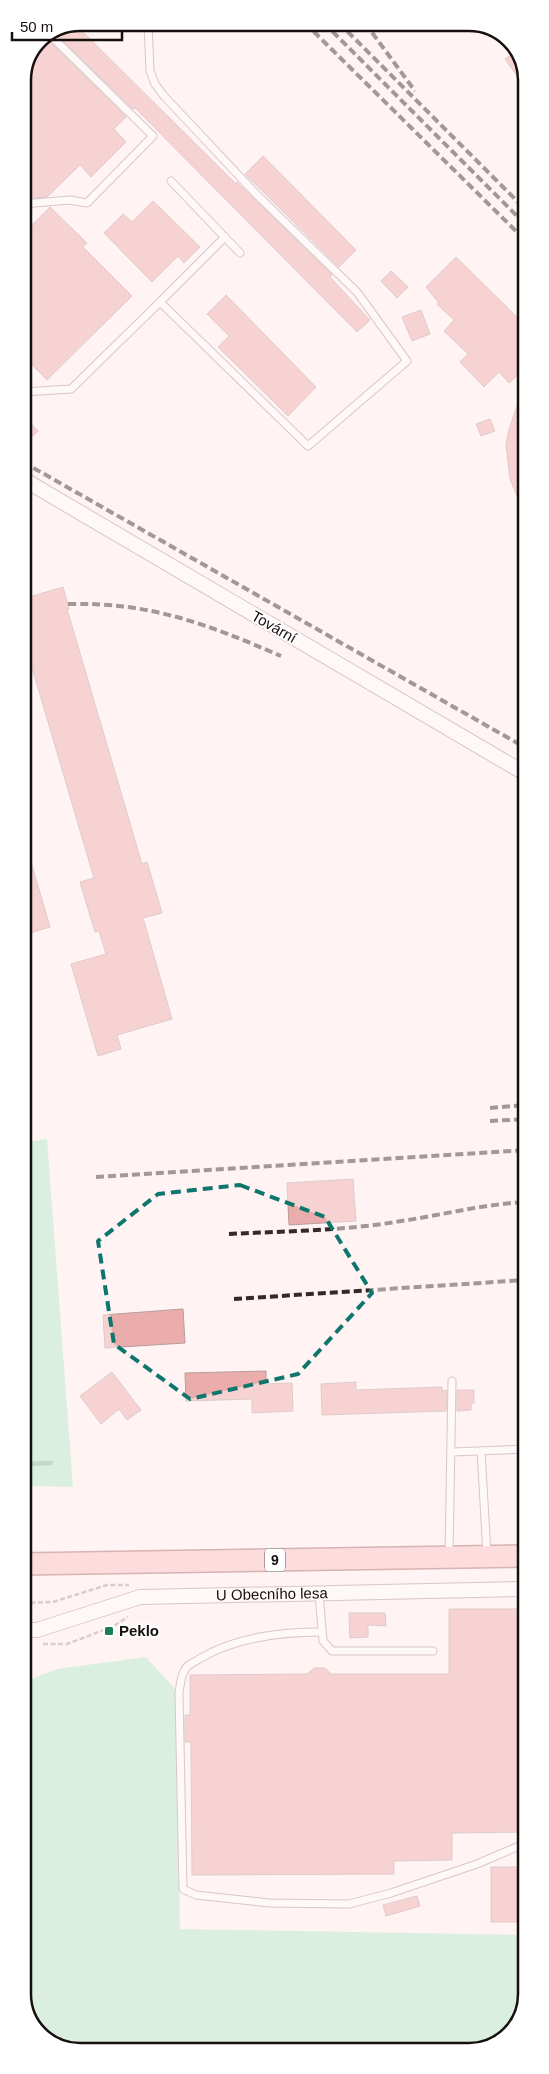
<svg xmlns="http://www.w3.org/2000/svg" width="549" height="2074" font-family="Arial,sans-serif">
<rect width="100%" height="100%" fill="#fff3f3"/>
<g fill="#afebcc">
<path d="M47 1139 73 1487 23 1486V1143Z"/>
<path d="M146 1657 176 1690 180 1929 526 1935V1994L512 2032 480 2050 73 2051 42 2037 24 2005 23 1682 57 1669Z"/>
</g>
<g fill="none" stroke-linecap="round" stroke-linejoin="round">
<path stroke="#7cb89a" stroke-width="4.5" d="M23 1464 51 1463"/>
</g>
<g fill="#ebacac" stroke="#b79c9b">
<path d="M75 24 236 184 237 182 332 275 330 277 370 320 357 332 135 108 133 109 55 33Z"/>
<path d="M45 37 126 117 114 129 126 142 91 177 80 165 47 197 33 198 23 187 22 80 40 39Z"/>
<path d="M516 52 525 69V87L505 59Z"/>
<path d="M263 156 356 250 339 267 245 174Z"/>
<path d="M153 201 200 247 184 263 178 256 152 282 104 233 123 214 132 222Z"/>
<path d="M50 207 87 243 83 247 132 296 47 380 23 356V234Z"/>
<path d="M456 257 526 326V361L516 370 519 374 509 383 499 372 484 387 460 362 468 354 444 331 454 320 437 304 439 303 426 287Z"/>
<path d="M391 271 408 287 397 298 381 281Z"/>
<path d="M226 295 316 387 288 416 218 347 229 336 207 314Z"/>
<path d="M421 310 430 334 412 341 402 317Z"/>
<path d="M524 387 526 388V517L510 479 506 445 509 429Z"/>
<path d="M23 415 38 431 23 446Z"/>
<path d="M490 419 495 431 481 436 476 424Z"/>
<path d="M63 587 69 609H67L142 864 147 862 162 913 143 918 172 1019 117 1035 121 1049 98 1056 71 964 106 954 99 931 95 932 80 882 94 878 23 637V599Z"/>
<path d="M26 845 50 927 23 935V846Z"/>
<path d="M353 1179 356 1221 289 1225 287 1183Z"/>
<path d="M183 1309 185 1343 105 1348 103 1315Z"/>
<path d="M266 1371V1384L292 1383 293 1411 252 1413V1399L186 1401 185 1373Z"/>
<path d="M112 1372 141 1410 127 1420 119 1409 101 1424 80 1396Z"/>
<path d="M356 1382V1390L442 1387V1391L447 1390 446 1411 322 1415 321 1384Z"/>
<path d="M457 1390H474V1403H471V1410L457 1411Z"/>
<path d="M449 1609H526V1832L452 1833V1860L394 1861V1874L192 1875 191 1742H185V1715H190V1675L307 1674 314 1668H325L331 1674H449Z"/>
<path d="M349 1613H385L386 1626 368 1625V1637L350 1638Z"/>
<rect x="491" y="1867" width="35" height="55"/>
<path d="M417 1896 420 1906 386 1916 383 1905Z"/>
</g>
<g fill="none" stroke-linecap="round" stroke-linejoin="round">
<defs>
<g id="lane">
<path d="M171 181 240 253"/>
<path d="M23 204 70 200 87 203 153 136 50 35"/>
<path d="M160 302 225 237"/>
<path d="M23 392 71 389 160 302 308 446 407 361 357 292 257 195 164 96 155 84 150 71 148 23"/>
<path d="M481 1451 487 1554"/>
<path d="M452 1452 526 1449"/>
<path d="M449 1556 452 1381"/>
<path d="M319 1593 323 1641 332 1651H433"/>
<path d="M322 1632C280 1632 236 1637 199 1659 195 1662 189 1664 186 1668 181 1674 180 1686 179 1693L183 1889 196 1895 269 1903 349 1904 391 1893 477 1864 526 1843"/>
</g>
<g id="street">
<path d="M23 479 526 774"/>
<path id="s1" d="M23 1630H37L140 1597 526 1589"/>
</g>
<path id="primary" d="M23 1564 526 1556"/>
</defs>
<use href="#lane" stroke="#ad9291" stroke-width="9"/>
<use href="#street" stroke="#ad9291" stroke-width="16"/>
<use href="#primary" stroke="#a76768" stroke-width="24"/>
<g stroke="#aca1a1" stroke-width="2.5" stroke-dasharray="5 2.5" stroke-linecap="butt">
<path d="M23 1603 53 1602 107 1585H129"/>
<path d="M43 1644H67L112 1627 128 1617"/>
</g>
<use href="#lane" stroke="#fff" stroke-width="7"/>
<use href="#street" stroke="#fff" stroke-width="14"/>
<use href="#primary" stroke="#f9c1c2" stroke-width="21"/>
<g stroke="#332a2a" stroke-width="4" stroke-dasharray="8 4" stroke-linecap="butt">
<path d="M305 23 526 241"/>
<path d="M324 23 526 225"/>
<path d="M339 23 526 210"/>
<path d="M365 23 415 91"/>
<path d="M23 462 526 748"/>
<path d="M23 535 25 534"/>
<path d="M68 604C150 602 207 624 281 656"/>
<path d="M490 1108 526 1105"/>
<path d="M490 1121 526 1119"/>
<path d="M96 1177 526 1150"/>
<path d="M229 1234C286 1231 345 1231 401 1221 443 1215 483 1204 526 1202"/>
<path d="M234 1299 526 1280"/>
</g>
</g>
<path d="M0 0H549V2074H0ZM240 1185 325 1217 372 1293 298 1374 190 1399 114 1344 98 1241 158 1194Z" fill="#fff3f3" fill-opacity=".55" fill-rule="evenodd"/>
<path fill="none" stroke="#0f766e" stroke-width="4" stroke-dasharray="10 6" stroke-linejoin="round" d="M240 1185 325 1217 372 1293 298 1374 190 1399 114 1344 98 1241 158 1194Z"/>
<rect fill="#177e58" stroke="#fff" stroke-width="2" x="104" y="1626" width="10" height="10" rx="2.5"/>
<g text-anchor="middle" stroke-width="4" stroke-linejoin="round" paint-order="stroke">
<rect fill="#fff" stroke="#5d5656" stroke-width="1" x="265" y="1548.5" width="20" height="23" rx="4"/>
<g font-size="14" font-weight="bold" fill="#170e0e">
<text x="275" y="1565">9</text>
</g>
<g font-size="15" fill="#170e0e" stroke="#fff">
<text transform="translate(274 627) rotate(30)" y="5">Tovární</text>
<text dy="5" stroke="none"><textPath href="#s1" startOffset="254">U Obecního lesa</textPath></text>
</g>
<g font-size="15" font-weight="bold" fill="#170e0e" stroke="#fff" text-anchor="start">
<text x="119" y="1636">Peklo</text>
</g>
</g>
<path d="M0 0H549V2074H0ZM80 31H469A49 49 0 0 1 518 80V1994A49 49 0 0 1 469 2043H80A49 49 0 0 1 31 1994V80A49 49 0 0 1 80 31Z" fill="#fff" fill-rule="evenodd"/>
<path fill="none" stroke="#170e0e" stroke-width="2.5" d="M80 31H469A49 49 0 0 1 518 80V1994A49 49 0 0 1 469 2043H80A49 49 0 0 1 31 1994V80A49 49 0 0 1 80 31Z"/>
<path d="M12 32v8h110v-8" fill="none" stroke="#170e0e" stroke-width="2.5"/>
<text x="20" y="32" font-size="15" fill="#170e0e" stroke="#ffffff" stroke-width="4" paint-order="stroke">50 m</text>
</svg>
